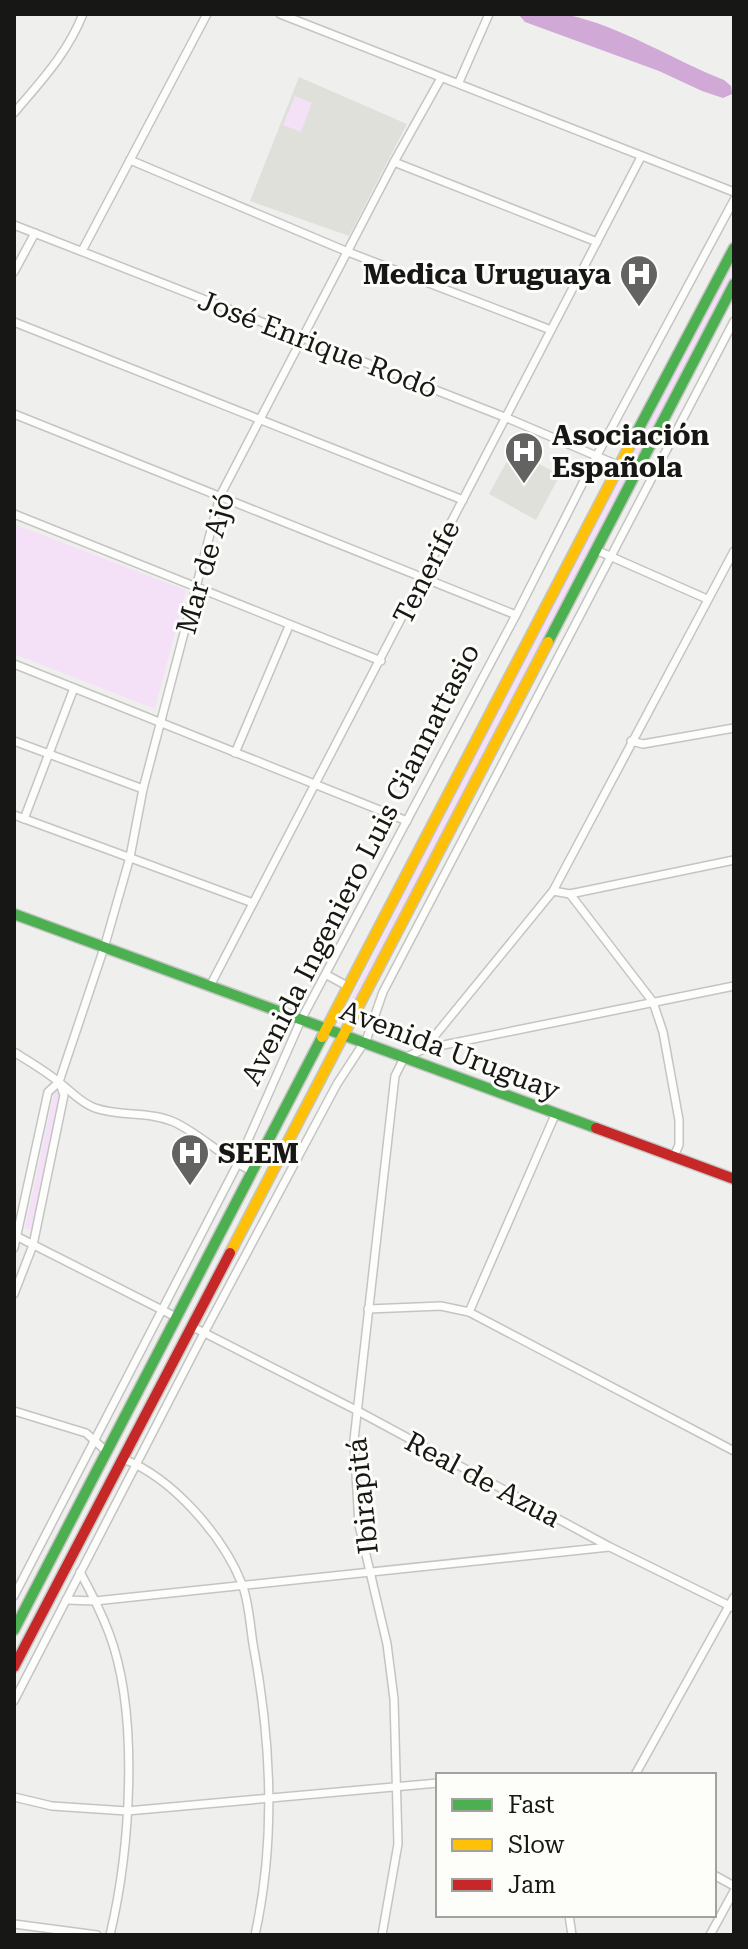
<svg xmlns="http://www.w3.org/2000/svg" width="748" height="1949" font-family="'Roboto Serif',serif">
<rect width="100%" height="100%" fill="#eff0ee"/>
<g fill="#dfe0da">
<path d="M299 77 407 124 349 236 250 201Z"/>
<path d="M513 450 560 475 536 520 489 494Z"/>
</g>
<g fill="#f4e1f7">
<path d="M295 96 312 103 301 132 283 125Z"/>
<path d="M734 258V274L345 1021 341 1019 439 824Z"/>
<path d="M14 524 186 590 155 709 14 654Z"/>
<path d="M57 1091 60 1095 32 1230 25 1228 54 1092Z"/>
</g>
<path fill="#d1a9d6" d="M518 14C534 14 553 12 568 15 621 26 673 60 724 80L731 86 732 94 723 98 702 91 659 71 525 22Z"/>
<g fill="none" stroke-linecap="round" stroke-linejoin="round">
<defs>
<g id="street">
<path d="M280 14 734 192"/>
<path d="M459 82 489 14"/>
<path d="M14 113C41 81 67 54 83 14"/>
<path d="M130 160 348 252 551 330"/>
<path d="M394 162 597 242"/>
<path d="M14 225 507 418 620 466"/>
<path d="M82 251 207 14"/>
<path d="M14 272 35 233"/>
<path d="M14 322 463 500"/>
<path d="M14 414 516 615"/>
<path d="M14 514 381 661"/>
<path d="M596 550 707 599"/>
<path d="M14 664 407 821"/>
<path d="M14 741 143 789"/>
<path d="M631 741 643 744 734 728"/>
<path d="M235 753 289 626"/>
<path d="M14 815 253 903"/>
<path d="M24 819 74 688"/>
<path d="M553 891 570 894 734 860"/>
<path d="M570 894 653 1002 663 1032 679 1120V1145L673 1158"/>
<path d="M327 975 349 987"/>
<path d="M210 986 641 157"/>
<path d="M424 1049 553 891 734 551"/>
<path d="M14 1052C30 1062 46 1071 60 1083 72 1092 81 1103 95 1108 121 1117 149 1111 174 1122 202 1135 224 1159 252 1171"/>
<path d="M16 1236 176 1317"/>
<path d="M14 1248 48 1092 59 1082 104 948 130 857 143 789 220 496 394 162 441 78"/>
<path d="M14 1294 33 1245 64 1095 60 1084"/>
<path d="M368 1309 441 1306 469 1312 734 1451"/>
<path d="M469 1312 555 1115"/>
<path d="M191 1326 356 1410 610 1547 734 1608"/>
<path d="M14 1411 86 1433 106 1451"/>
<path d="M123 1459C172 1477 223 1536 242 1584 249 1602 250 1625 253 1644 271 1739 276 1840 255 1935"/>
<path d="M80 1572C91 1592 101 1612 109 1633 140 1715 130 1851 110 1935"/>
<path d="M14 1596 237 1165 301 1020 516 615 596 457 734 200"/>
<path d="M66 1600 95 1601 609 1547"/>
<path d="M14 1701 204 1333 337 1084 367 1038 383 992 734 321"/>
<path d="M635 1775 734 1597"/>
<path d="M14 1797 52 1806 127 1811 438 1783"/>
<path d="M714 1875 734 1886"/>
<path d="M569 1915 572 1935"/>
<path d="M14 1924 97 1935"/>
<path d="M382 1935 398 1844 394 1699 387 1644 359 1525 354 1440 395 1076 404 1058 424 1049 734 986"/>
<path d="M710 1935 734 1891"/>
</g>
<g id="fast">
<path d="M629 447 734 248"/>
<path d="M548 642 734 284"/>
<path d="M14 914 596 1128"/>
<path d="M14 1630 322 1037"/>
</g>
<g id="slow">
<path d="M322 1037 629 447"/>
<path d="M230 1253 548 642"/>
</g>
<g id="jam">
<path d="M596 1128 734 1179"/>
<path d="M14 1667 230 1253"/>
</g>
</defs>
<use href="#street" stroke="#c4c5c3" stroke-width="10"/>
<use href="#fast" stroke="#c4c5c3" stroke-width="13"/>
<use href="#slow" stroke="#c4c5c3" stroke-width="13"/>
<use href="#jam" stroke="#c4c5c3" stroke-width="13"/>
<use href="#street" stroke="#fdfdfc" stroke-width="7"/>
<use href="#fast" stroke="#4caf50" stroke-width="10"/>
<use href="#slow" stroke="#ffc107" stroke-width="10"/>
<use href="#jam" stroke="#c62828" stroke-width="10"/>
</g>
<defs>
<symbol id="hospital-pin" viewBox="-11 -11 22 30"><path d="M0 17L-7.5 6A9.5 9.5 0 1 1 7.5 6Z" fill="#636362" stroke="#fdfefa"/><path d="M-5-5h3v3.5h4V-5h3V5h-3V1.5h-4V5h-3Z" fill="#fff"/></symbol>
</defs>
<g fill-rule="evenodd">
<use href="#hospital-pin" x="617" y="252" width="44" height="60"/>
<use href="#hospital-pin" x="502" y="429" width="44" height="60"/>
<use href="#hospital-pin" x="168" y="1131" width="44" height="60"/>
</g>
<g text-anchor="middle" stroke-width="6" stroke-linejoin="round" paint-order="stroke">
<g font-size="28" font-weight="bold" fill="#171716" stroke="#fdfefa" text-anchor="start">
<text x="611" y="284" text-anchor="end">Medica Uruguaya</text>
<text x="552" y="445">Asociación<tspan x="552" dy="32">Española</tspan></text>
<text x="218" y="1163">SEEM</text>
</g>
<g font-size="28" fill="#171716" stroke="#fdfefa">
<text transform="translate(318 344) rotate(21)" y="10">José Enrique Rodó</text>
<text transform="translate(205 563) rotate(-74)" y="10">Mar de Ajó</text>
<text transform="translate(426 572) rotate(-63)" y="10">Tenerife</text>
<text transform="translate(360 864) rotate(-63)" y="10">Avenida Ingeniero Luis Giannattasio</text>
<text transform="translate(450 1050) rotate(21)" y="10">Avenida Uruguay</text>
<text transform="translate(483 1479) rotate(28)" y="10">Real de Azua</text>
<text transform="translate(362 1496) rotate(-96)" y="10">Ibirapitá</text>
</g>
</g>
<rect width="748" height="1949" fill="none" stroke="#171716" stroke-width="32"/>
<rect x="436" y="1773" width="280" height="144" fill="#fdfefa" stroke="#a1a29f" stroke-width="2"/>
<rect x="452" y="1799" width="40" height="12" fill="#4caf50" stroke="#a1a29f" stroke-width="2"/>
<text x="508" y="1813" font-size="24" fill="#171716">Fast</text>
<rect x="452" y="1839" width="40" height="12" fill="#ffc107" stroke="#a1a29f" stroke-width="2"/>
<text x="508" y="1853" font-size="24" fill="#171716">Slow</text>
<rect x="452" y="1879" width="40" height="12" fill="#c62828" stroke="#a1a29f" stroke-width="2"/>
<text x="508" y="1893" font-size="24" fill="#171716">Jam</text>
</svg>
